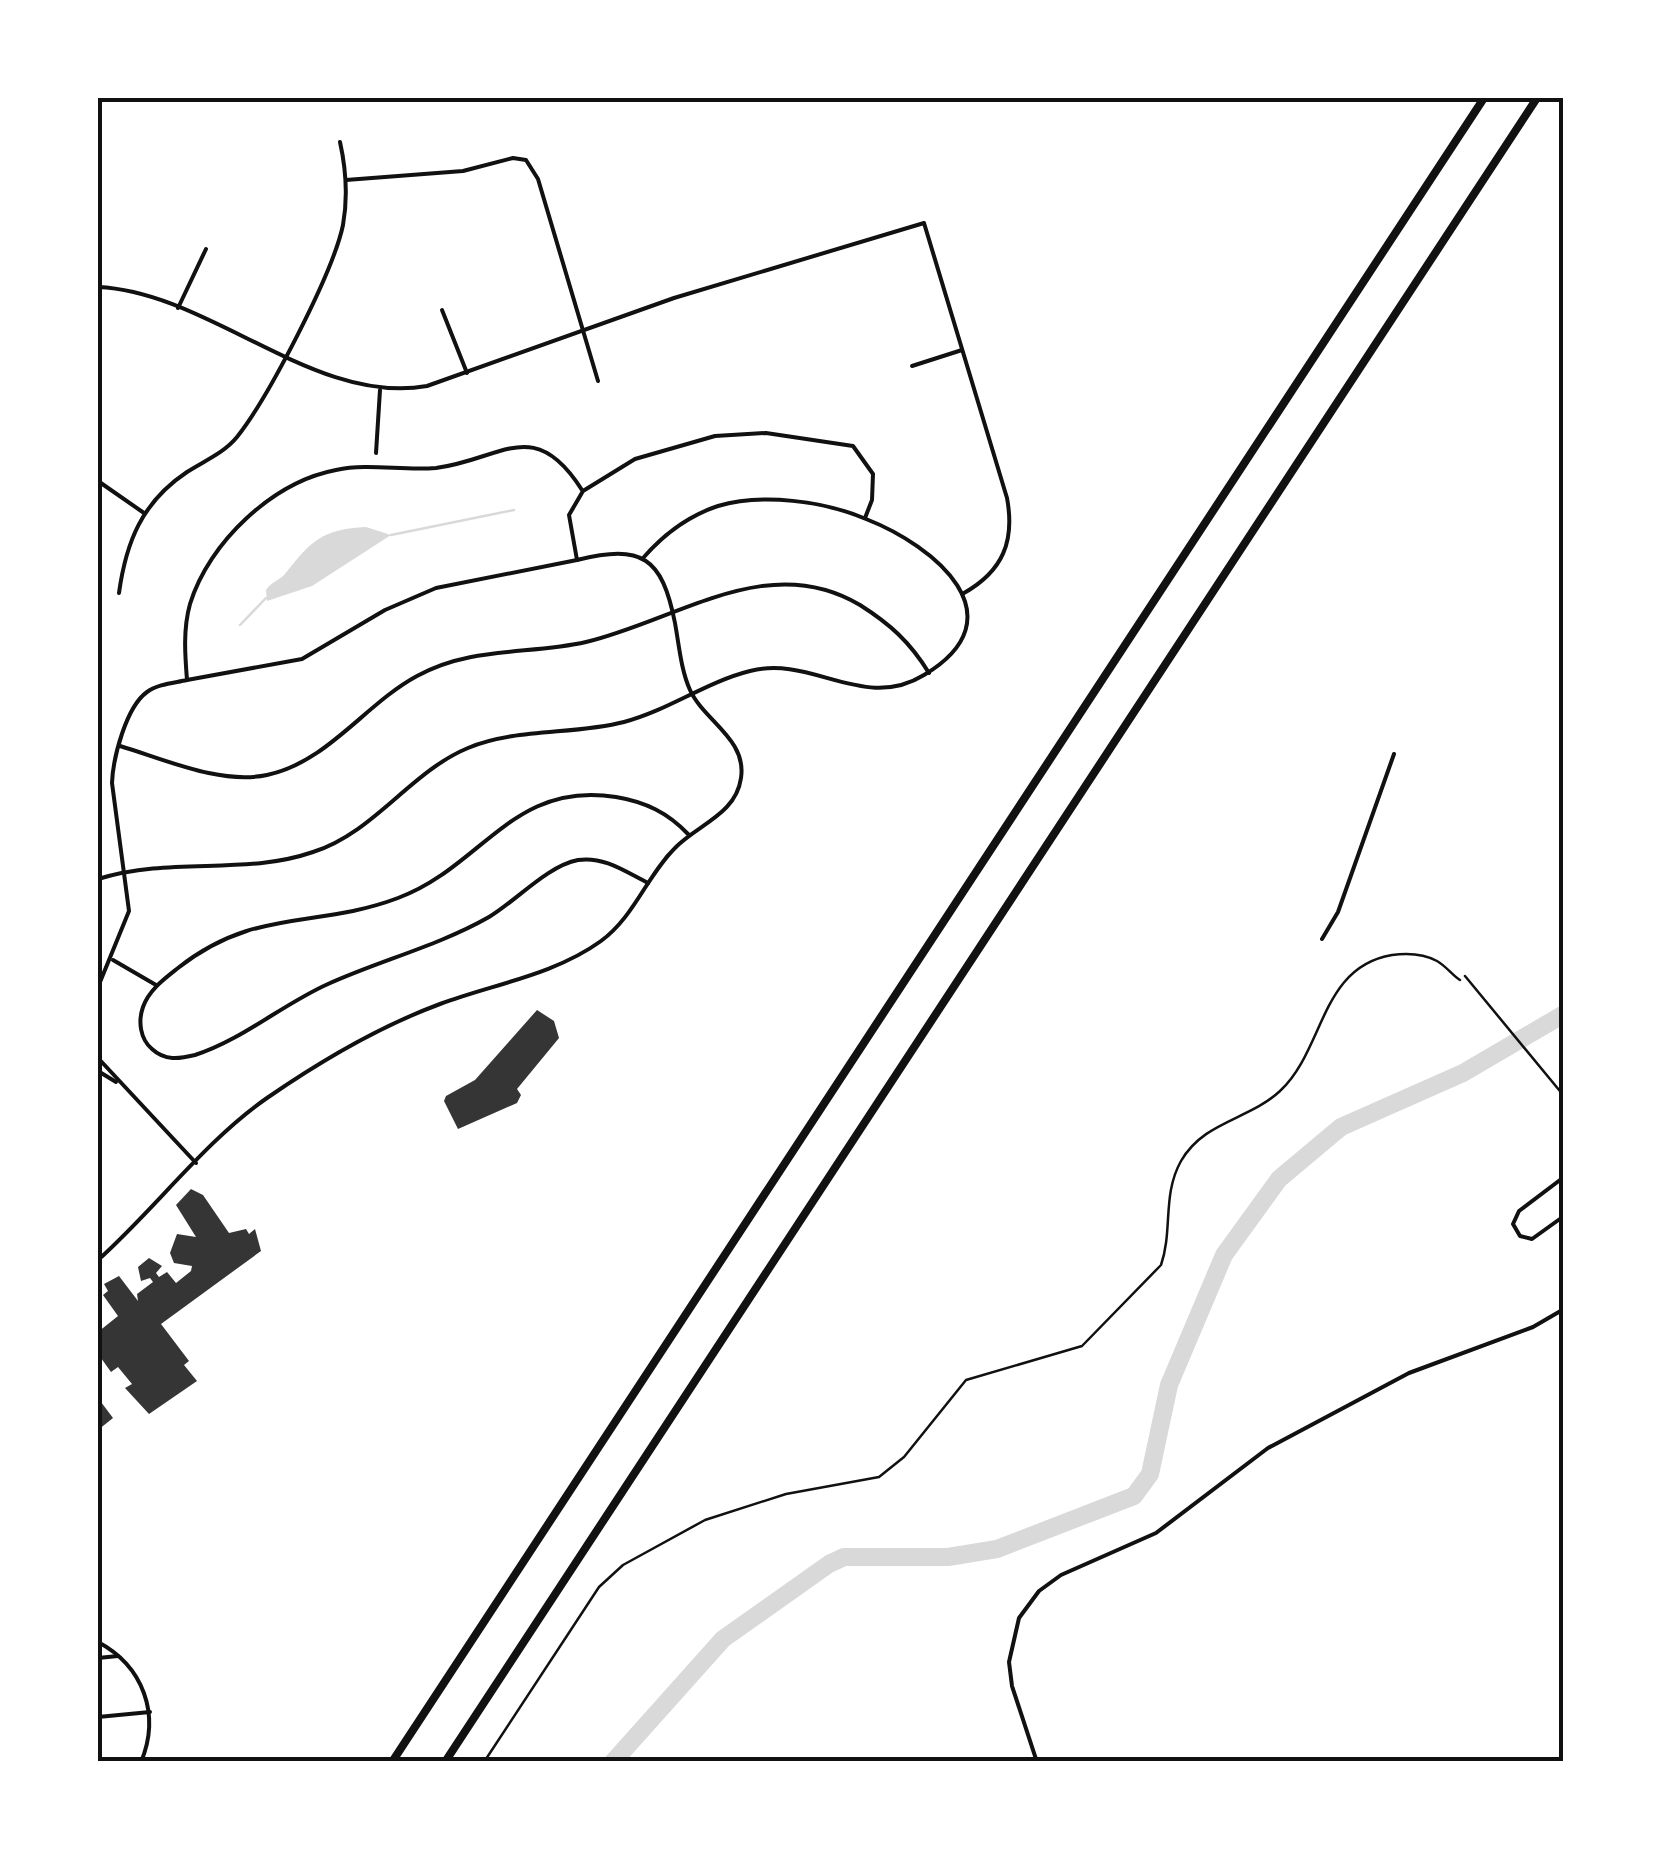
<svg xmlns="http://www.w3.org/2000/svg" width="1661" height="1859" font-family="Signika,sans-serif">
<rect width="100%" height="100%" fill="#fff"/>
<path fill="#d9d9d9" d="M366 527 391 535 312 586 267 601 266 590C271 582 280 580 285 574 310 542 322 529 366 527Z"/>
<g fill="none" stroke-linecap="round" stroke-linejoin="round">
<g stroke="#d9d9d9" stroke-width="2.5">
<path d="M391 535 514 510"/>
<path d="M240 625 266 598"/>
</g>
<path stroke="#d9d9d9" stroke-width="18" d="M613 1762 723 1639 829 1564 844 1557H948L997 1549 1134 1496 1150 1474 1169 1385 1224 1255 1279 1179 1341 1127 1463 1073 1564 1014"/>
</g>
<g fill="#353535">
<path d="M537 1010 554 1021 559 1038 517 1089 521 1095 517 1103 458 1129 444 1101 446 1096 475 1080Z"/>
<path d="M191 1189 203 1195 229 1233 246 1229 249 1234 255 1229 261 1251 161 1324 189 1361 184 1365 197 1381 149 1414 125 1388 132 1384 118 1367 111 1372 101 1358 98 1360V1332L118 1316 103 1295 108 1291 104 1284 119 1276 138 1301 137 1294 153 1282 150 1278 141 1281 138 1267 149 1258 162 1266 156 1273 159 1277 167 1272 176 1283 191 1271 192 1266 174 1263 170 1253 177 1234 196 1237 176 1205Z"/>
<path d="M98 1398 113 1418 98 1430Z"/>
</g>
<g fill="none" stroke-linecap="round" stroke-linejoin="round">
<path stroke="#111" stroke-width="2.5" d="M484 1762 599 1587 623 1565 705 1520 786 1494 879 1477 904 1457 966 1380 1082 1346 1161 1265C1173 1230 1162 1195 1181 1161 1204 1121 1249 1120 1280 1091 1325 1049 1320 967 1392 955 1407 953 1424 954 1437 961 1446 966 1453 976 1460 980"/>
<path stroke="#111" stroke-width="2.5" d="M1465 976 1564 1096"/>
<path stroke="#111" stroke-width="4" d="M1322 939 1338 912 1394 754"/>
<g stroke="#111" stroke-width="4">
<path d="M346 180 463 171 513 158 526 160 538 179 598 381"/>
<path d="M98 287C210 292 314 406 427 386L674 298 924 223 1007 498C1015 541 1003 571 964 593"/>
<path d="M178 308 206 249"/>
<path d="M442 310 467 373"/>
<path d="M912 366 962 350"/>
<path d="M376 453 380 390"/>
<path d="M98 481 144 513"/>
<path d="M577 560 436 588 385 610 302 659 187 680C185 655 183 629 190 604 209 542 273 482 336 470 369 463 402 471 436 468 501 460 534 414 582 490"/>
<path d="M119 593C126 542 142 502 187 472 204 461 224 453 237 437 268 398 333 273 343 225 348 197 346 169 340 142"/>
<path d="M120 746C164 759 220 785 267 775 328 762 365 704 417 676 471 646 529 655 586 642 678 620 768 550 860 605 890 624 910 642 929 673"/>
<path d="M98 879C173 856 244 876 313 852 375 832 410 772 468 748 516 728 574 735 624 722 669 710 706 682 750 671 812 655 864 712 924 675 1021 617 935 546 866 519 824 501 762 493 718 506 688 516 665 533 644 557"/>
<path d="M648 883C626 872 604 856 578 860 547 866 516 901 489 917 438 946 381 960 328 984 283 1004 242 1040 195 1055 179 1059 165 1061 152 1049 140 1039 138 1021 143 1007 149 990 164 979 178 968 255 907 316 929 398 898 482 867 513 780 616 797 646 802 668 813 688 834"/>
<path d="M113 960 156 985"/>
<path d="M98 987 129 911 112 783C113 758 126 707 147 692 158 684 174 683 187 680"/>
<path d="M98 1058 196 1163"/>
<path d="M98 1071 116 1082"/>
<path d="M1564 1177 1519 1211 1513 1224 1520 1236 1532 1239 1564 1216"/>
<path d="M98 1260C155 1209 205 1141 267 1098 322 1060 378 1027 440 1004 494 984 554 975 601 941 635 916 647 875 676 847 699 824 736 814 741 778 747 739 704 721 690 690 681 670 679 645 675 623 662 557 642 544 577 560L569 515 583 491 635 459 715 436 766 433 853 446 873 474 872 500 865 518"/>
<path d="M98 1642C143 1666 161 1714 141 1762"/>
<path d="M98 1658 118 1656"/>
<path d="M98 1717 150 1712"/>
<path d="M1037 1762 1012 1686 1009 1662 1019 1618 1039 1591 1061 1575 1156 1533 1268 1448 1409 1373 1533 1327 1564 1309"/>
</g>
<g stroke="#111" stroke-width="8">
<path d="M392 1762 1484 98"/>
<path d="M445 1762 1537 98"/>
</g>
</g>
<rect width="1661" height="1859" fill="none" stroke="#ffffff" stroke-width="200"/>
<rect x="100" y="100" width="1461" height="1659" fill="none" stroke="#111" stroke-width="4"/>
</svg>
